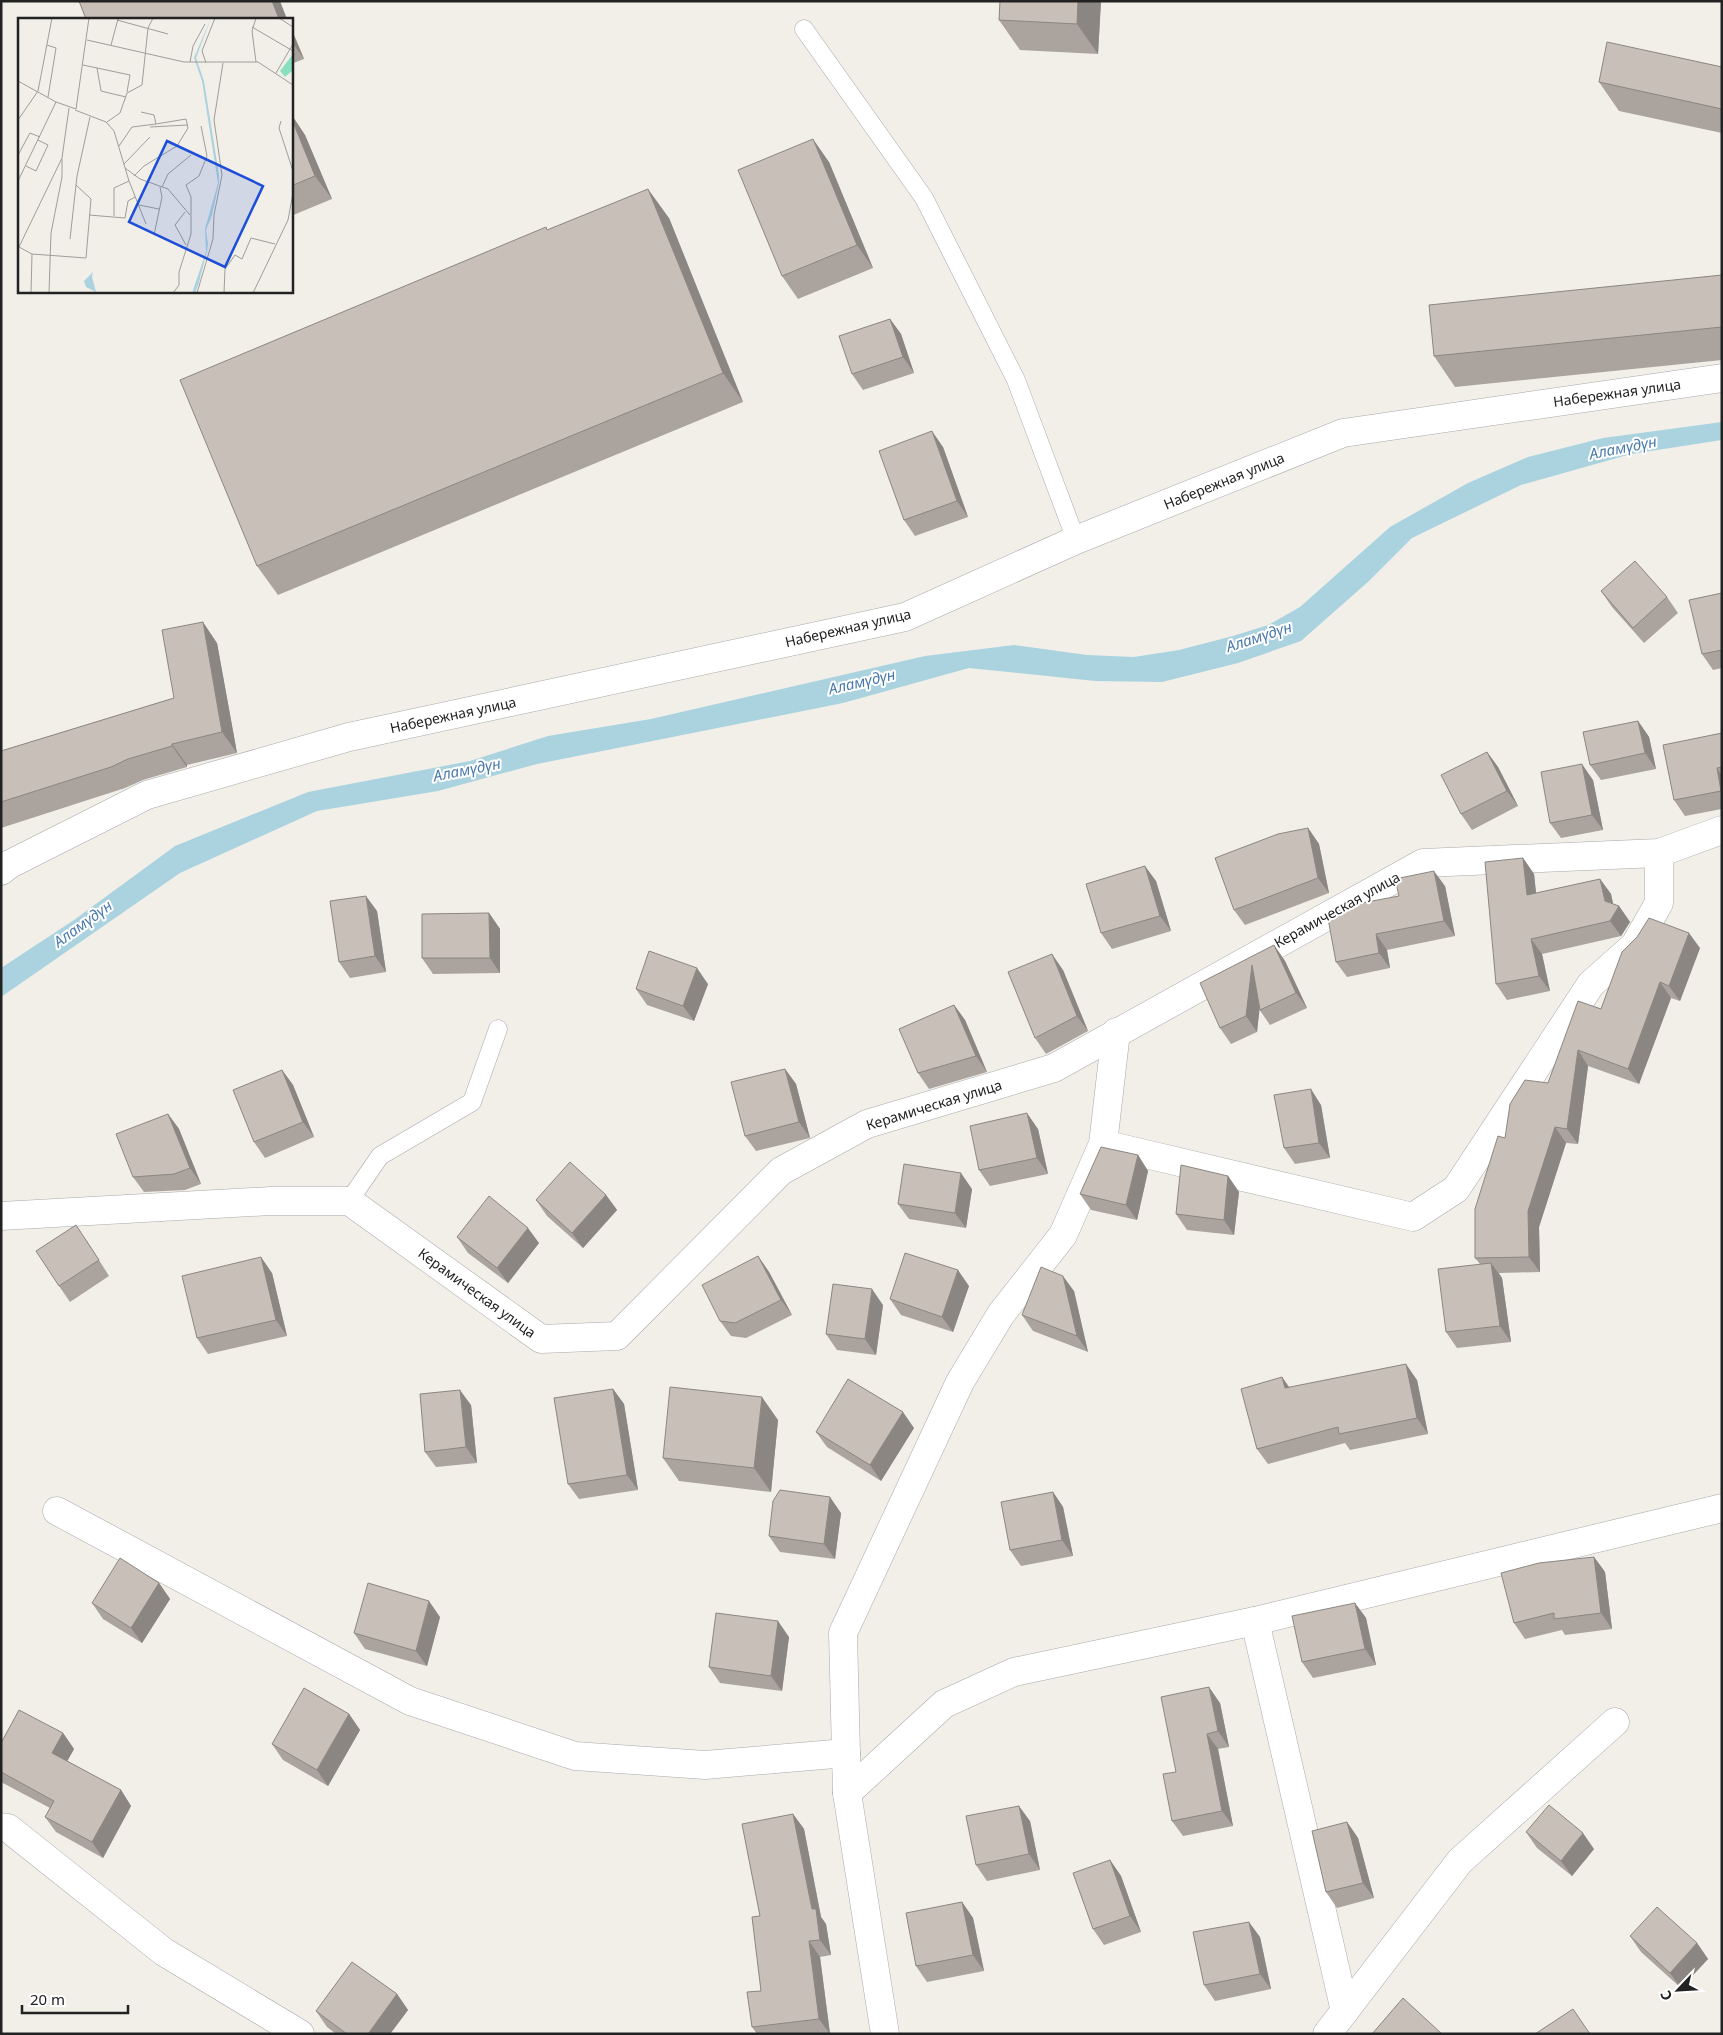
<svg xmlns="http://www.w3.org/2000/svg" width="1723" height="2035" font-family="'Noto Sans',sans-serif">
<rect width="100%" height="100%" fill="#f2efe9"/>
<path fill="#aad3df" d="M1722 422V440L1631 454 1521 485 1412 538 1369 581 1301 641 1238 663 1162 682 1095 681 969 668 843 703 537 764 438 791 317 811 180 873 1 997V968L74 920 175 846 308 792 470 761 548 736 651 719 925 656 1014 645 1087 655 1134 657 1179 650 1233 636 1268 625 1300 607 1390 527 1468 483 1528 457 1603 438Z"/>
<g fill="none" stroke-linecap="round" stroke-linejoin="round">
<defs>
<g id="service">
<path d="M804 29 924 198 1016 380 1076 540"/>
<path d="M349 1201 380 1156 472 1102 498 1029"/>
</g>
<g id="minor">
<path d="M1 871 10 864 147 795 349 737 905 617 1076 540 1343 433 1722 378"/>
<path d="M1103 1144 1413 1217 1456 1189 1591 984 1635 945 1659 903V853"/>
<path d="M1 1216 271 1201H349L541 1339 617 1336 781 1171 867 1124 1054 1068 1423 863 1659 853 1722 830"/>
<path d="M57 1511 410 1701 575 1756 705 1765 846 1753"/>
<path d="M1255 1621 1345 2011"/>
<path d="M847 1793 944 1704 1014 1672 1255 1621 1722 1508"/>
<path d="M1 1827 8 1828 164 1952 300 2034"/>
<path d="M885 2034 847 1793 843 1633 960 1382 1001 1314 1063 1235 1103 1144 1116 1032"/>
<path d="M1327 2034 1460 1861 1615 1722"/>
</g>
</defs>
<use href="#service" stroke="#a9a9a9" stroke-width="19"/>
<use href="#minor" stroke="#a9a9a9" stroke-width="29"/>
<use href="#service" stroke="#fff" stroke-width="18"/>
<use href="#minor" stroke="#fff" stroke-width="28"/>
</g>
<g fill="#aba49e">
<path d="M1000 1H1101L1098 54 1020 50 999 20Z"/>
<path d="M291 28 304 59 291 64Z"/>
<path d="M1722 67V133L1619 111 1599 82Z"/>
<path d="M291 114 305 135 332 199 291 216Z"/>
<path d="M829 162 873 268 798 299 782 276Z"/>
<path d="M669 218 743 402 278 595 257 566 548 230Z"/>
<path d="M1722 275V360L1455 387 1434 356Z"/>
<path d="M890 319 901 334 914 373 863 390 852 374Z"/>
<path d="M943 447 968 517 915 536 904 520Z"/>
<path d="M1601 591 1667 597 1678 613 1644 643 1612 607Z"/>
<path d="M1722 593V668L1713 670 1702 654Z"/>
<path d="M217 643 237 753 187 765V767L143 780 125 788 1 828V751L174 698Z"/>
<path d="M1638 721 1649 737 1656 769 1601 780 1590 765Z"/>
<path d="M1722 733V809L1685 816 1674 800Z"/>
<path d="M1487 752 1498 767 1518 806 1472 830 1461 814Z"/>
<path d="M1593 780 1603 830 1561 838 1550 823Z"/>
<path d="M1308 828 1319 844 1329 893 1245 925 1234 910Z"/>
<path d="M1523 858 1534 874 1536 893 1600 879 1611 894 1613 904 1619 906 1630 922 1621 936 1542 954 1550 991 1507 1000 1496 984Z"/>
<path d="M1156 881 1171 931 1112 949 1101 933Z"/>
<path d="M1445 886 1455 936 1387 950 1390 968 1347 977 1336 962 1399 896Z"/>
<path d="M377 911 386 972 350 978 339 962Z"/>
<path d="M489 913 500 929V973L433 974 422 958Z"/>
<path d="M1274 945 1285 961 1307 1008 1270 1025 1259 1009 1257 1032 1231 1044 1220 1028Z"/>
<path d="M1700 948 1680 1001 1671 998 1639 1084 1588 1066 1578 1144 1566 1143 1539 1227 1540 1272 1499 1273 1502 1278 1511 1342 1457 1348 1446 1332 1480 1264 1475 1258 1505 1138 1548 1083 1601 1009Z"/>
<path d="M1063 970 1088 1031 1046 1054 1035 1038Z"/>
<path d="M708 984 694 1021 647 1005 636 989Z"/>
<path d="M954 1005 965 1020 987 1072 929 1089 918 1073Z"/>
<path d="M785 1069 796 1084 810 1138 756 1151 745 1136Z"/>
<path d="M282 1070 293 1085 314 1137 265 1158 254 1142Z"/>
<path d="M1321 1105 1330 1158 1295 1164 1284 1148Z"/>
<path d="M168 1114 179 1129 201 1184 185 1190 144 1192 133 1177Z"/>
<path d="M1038 1129 1048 1174 990 1186 979 1170Z"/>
<path d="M1138 1155 1148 1171 1137 1220 1091 1210 1080 1194Z"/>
<path d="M1228 1176 1239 1192 1234 1235 1187 1230 1176 1214Z"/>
<path d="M972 1189 966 1228 909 1219 898 1204Z"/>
<path d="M606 1195 617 1210 583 1248 547 1216 536 1200Z"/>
<path d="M457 1237 539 1243 508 1283 468 1253Z"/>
<path d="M87 1241 109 1276 70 1302 59 1286Z"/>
<path d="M758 1256 769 1272 792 1315 746 1338 731 1336 720 1321Z"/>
<path d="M272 1273 287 1336 208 1354 197 1338Z"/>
<path d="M969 1286 953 1332 901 1315 890 1299Z"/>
<path d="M1074 1291 1088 1352 1033 1331 1022 1315Z"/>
<path d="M883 1305 876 1355 837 1350 826 1334Z"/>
<path d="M1282 1377 1289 1387 1417 1380 1428 1434 1350 1450 1345 1443 1268 1464 1257 1449Z"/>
<path d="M613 1389 624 1404 638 1490 579 1499 568 1484Z"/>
<path d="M471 1405 477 1463 436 1467 425 1452Z"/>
<path d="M778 1420 771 1492 679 1481 663 1458Z"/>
<path d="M914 1428 881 1481 827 1447 816 1432Z"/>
<path d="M1053 1492 1063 1507 1073 1556 1021 1566 1010 1550Z"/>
<path d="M841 1513 835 1559 780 1552 769 1536Z"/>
<path d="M1594 1557 1605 1572 1612 1629 1565 1635 1562 1630 1525 1639 1514 1623Z"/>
<path d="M159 1583 170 1599 142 1643 103 1619 92 1603Z"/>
<path d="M1355 1603 1366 1618 1376 1665 1313 1678 1302 1662Z"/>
<path d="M440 1617 427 1666 365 1649 354 1633Z"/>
<path d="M789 1637 782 1691 720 1683 709 1667Z"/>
<path d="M1220 1703 1229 1747 1218 1749 1233 1826 1183 1836 1172 1821 1176 1772Z"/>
<path d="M349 1714 360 1730 328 1786 283 1760 272 1744Z"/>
<path d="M63 1733 74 1749 67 1761 121 1790 131 1806 103 1858 56 1832 45 1817 50 1808 1 1782V1743Z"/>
<path d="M793 1814 804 1829 821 1917 826 1924 831 1955 820 1957 830 2034H757L752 2027 761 1991 760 1916Z"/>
<path d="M1030 1821 1040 1870 987 1881 976 1865Z"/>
<path d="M1347 1822 1358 1838 1374 1898 1337 1908 1326 1892Z"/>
<path d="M1526 1832 1594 1849 1572 1876 1537 1848Z"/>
<path d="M1110 1860 1121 1876 1141 1932 1104 1945 1093 1929Z"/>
<path d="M962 1902 973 1918 984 1971 927 1982 916 1966Z"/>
<path d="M1630 1936 1697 1943 1708 1959 1681 1988 1641 1952Z"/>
<path d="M1260 1937 1271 1989 1215 2001 1204 1985Z"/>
<path d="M397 1994 408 2010 390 2034H336L327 2027 316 2011Z"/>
</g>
<g fill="#8b8681">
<path d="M272 1H280L287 19H279Z"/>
<path d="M1078 1H1101L1098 54 1077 24Z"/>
<path d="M291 28 304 59 291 41Z"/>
<path d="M291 114 305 135 332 199 315 176 291 117Z"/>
<path d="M813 139 829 162 873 268 857 245Z"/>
<path d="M648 189 669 218 743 402 723 373Z"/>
<path d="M890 319 901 334 914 373 903 357Z"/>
<path d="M932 431 943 447 968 517 957 501Z"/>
<path d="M203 622 217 643 237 753 222 732Z"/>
<path d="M1638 721 1649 737 1656 769 1645 753Z"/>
<path d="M172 744 187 765V767L172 746Z"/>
<path d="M1487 752 1498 767 1518 806 1507 791Z"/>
<path d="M1582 764 1593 780 1603 830 1592 815Z"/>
<path d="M1717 768 1722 776V792L1721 791Z"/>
<path d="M1308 828 1319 844 1329 893 1318 878Z"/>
<path d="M1523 858 1534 874 1538 911 1527 895Z"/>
<path d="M1145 866 1156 881 1171 931 1160 916Z"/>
<path d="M1434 871 1445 886 1455 936 1444 921Z"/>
<path d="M1600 879 1611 894 1615 913 1619 906 1630 922 1621 936 1610 921Z"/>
<path d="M366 896 377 911 386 972 375 956Z"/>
<path d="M489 913 500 929V973L490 958Z"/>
<path d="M1689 933 1700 948 1680 1001 1669 986Z"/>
<path d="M1376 934 1387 950 1390 968 1379 953Z"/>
<path d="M1531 939 1542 954 1550 991 1539 976Z"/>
<path d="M1274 945 1285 961 1307 1008 1296 993Z"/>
<path d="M1052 954 1063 970 1088 1031 1077 1016Z"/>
<path d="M1252 965 1263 980 1257 1032 1246 1016Z"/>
<path d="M697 968 708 984 694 1021 683 1006Z"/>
<path d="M1660 982 1671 998 1639 1084 1628 1069Z"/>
<path d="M954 1005 965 1020 987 1072 976 1056Z"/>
<path d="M1578 1050 1588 1066 1578 1144 1567 1129Z"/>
<path d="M785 1069 796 1084 810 1138 799 1122Z"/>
<path d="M282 1070 293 1085 314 1137 303 1122Z"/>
<path d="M1311 1089 1321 1105 1330 1158 1319 1143Z"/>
<path d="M1027 1113 1038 1129 1048 1174 1037 1158Z"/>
<path d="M168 1114 179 1129 201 1184 190 1168Z"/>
<path d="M1555 1127 1566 1143 1539 1227 1540 1272 1529 1257 1528 1211Z"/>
<path d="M1138 1155 1148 1171 1137 1220 1126 1205Z"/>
<path d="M961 1173 972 1189 966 1228 955 1213Z"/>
<path d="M1228 1176 1239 1192 1234 1235 1224 1220Z"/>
<path d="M606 1195 617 1210 583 1248 572 1233Z"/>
<path d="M528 1228 539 1243 508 1283 497 1268Z"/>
<path d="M758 1256 769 1272 792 1315 781 1300Z"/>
<path d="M261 1257 272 1273 287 1336 276 1320Z"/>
<path d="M1491 1263 1502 1278 1511 1342 1500 1326Z"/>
<path d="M958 1270 969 1286 953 1332 942 1317Z"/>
<path d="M1063 1276 1074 1291 1088 1352 1077 1336Z"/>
<path d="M872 1289 883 1305 876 1355 865 1339Z"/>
<path d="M1406 1364 1417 1380 1428 1434 1417 1418Z"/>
<path d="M1282 1377 1293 1393 1285 1388Z"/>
<path d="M613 1389 624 1404 638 1490 627 1475Z"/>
<path d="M460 1390 471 1405 477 1463 466 1447Z"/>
<path d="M762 1397 778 1420 771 1492 754 1468Z"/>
<path d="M903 1412 914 1428 881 1481 870 1465Z"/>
<path d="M1053 1492 1063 1507 1073 1556 1062 1540Z"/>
<path d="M830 1497 841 1513 835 1559 824 1544Z"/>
<path d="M1594 1557 1605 1572 1612 1629 1601 1613Z"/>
<path d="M159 1583 170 1599 142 1643 131 1628Z"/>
<path d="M429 1601 440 1617 427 1666 416 1651Z"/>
<path d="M1355 1603 1366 1618 1376 1665 1365 1649Z"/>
<path d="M778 1621 789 1637 782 1691 771 1676Z"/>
<path d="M1209 1687 1220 1703 1229 1747 1218 1731Z"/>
<path d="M349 1714 360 1730 328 1786 317 1770Z"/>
<path d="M63 1733 74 1749 63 1769 52 1753Z"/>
<path d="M1207 1734 1218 1749 1233 1826 1222 1811Z"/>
<path d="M121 1790 131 1806 103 1858 92 1842Z"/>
<path d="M1019 1806 1030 1821 1040 1870 1029 1854Z"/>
<path d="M793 1814 804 1829 821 1917 826 1924 831 1955 820 1940 812 1909Z"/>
<path d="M1347 1822 1358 1838 1374 1898 1363 1883Z"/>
<path d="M1583 1833 1594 1849 1572 1876 1561 1861Z"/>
<path d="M1110 1860 1121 1876 1141 1932 1130 1916Z"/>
<path d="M962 1902 973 1918 984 1971 973 1955Z"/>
<path d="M1249 1922 1260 1937 1271 1989 1260 1974Z"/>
<path d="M809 1941 820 1957 830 2034 819 2019Z"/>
<path d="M1697 1943 1708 1959 1681 1988 1670 1973Z"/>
<path d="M397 1994 408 2010 390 2034H368Z"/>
</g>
<g fill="#c7bfb8" stroke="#8b8681">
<path d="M79 1H272L279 19H86Z"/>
<path d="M1000 1H1078L1077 24 999 20Z"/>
<path d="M1607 42 1722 67V109L1599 82Z"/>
<path d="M291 117 315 176 291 186Z"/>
<path d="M813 139 857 245 782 276 738 170Z"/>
<path d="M648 189 723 373 257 566 180 380 546 227 547 230Z"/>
<path d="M1722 275V327L1434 356 1429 305Z"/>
<path d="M890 319 903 357 852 374 839 336Z"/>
<path d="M932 431 957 501 904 520 879 451Z"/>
<path d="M1635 561 1667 597 1633 628 1601 591Z"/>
<path d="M1722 593V650L1702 654 1689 600Z"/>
<path d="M203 622 222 732 172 744V746L128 759 111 767 1 802V751L174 698 162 630Z"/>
<path d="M1638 721 1645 753 1590 765 1583 732Z"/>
<path d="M1722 733V767L1717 768 1721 791 1674 800 1663 745Z"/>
<path d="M1487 752 1507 791 1461 814 1441 775Z"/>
<path d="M1582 764 1592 815 1550 823 1541 772Z"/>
<path d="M1308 828 1318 878 1234 910 1215 858 1278 834Z"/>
<path d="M1523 858 1527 895 1600 879 1605 901 1619 906 1610 921 1531 939 1539 976 1496 984 1485 862Z"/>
<path d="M1145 866 1160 916 1101 933 1086 884Z"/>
<path d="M1434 871 1444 921 1376 934 1379 953 1336 962 1327 913 1335 908 1399 896 1395 879Z"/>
<path d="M366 896 375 956 339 962 330 901Z"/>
<path d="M489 913 490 958H422V914Z"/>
<path d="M1649 918 1689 933 1669 986 1660 982 1628 1069 1578 1050 1567 1129 1555 1127 1528 1211 1529 1257 1475 1258V1209L1498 1136 1505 1138 1510 1104 1525 1080 1548 1083 1578 1001 1601 1009 1622 952 1637 937Z"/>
<path d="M1274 945 1296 993 1260 1010 1252 965 1246 1016 1220 1028 1200 983Z"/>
<path d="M649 951 697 968 683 1006 636 989Z"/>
<path d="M1052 954 1077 1016 1035 1038 1008 972Z"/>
<path d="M954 1005 976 1056 918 1073 899 1029Z"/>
<path d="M785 1069 799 1122 745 1136 731 1082Z"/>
<path d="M282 1070 303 1122 254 1142 233 1090Z"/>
<path d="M1311 1089 1319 1143 1284 1148 1274 1095Z"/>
<path d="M1027 1113 1037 1158 979 1170 970 1126Z"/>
<path d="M168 1114 190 1168 174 1174 133 1177 116 1134Z"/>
<path d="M1101 1147 1138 1155 1126 1205 1080 1194Z"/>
<path d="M570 1162 606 1195 572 1233 536 1200Z"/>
<path d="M904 1164 961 1173 955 1213 898 1204Z"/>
<path d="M1181 1165 1228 1176 1224 1220 1176 1214Z"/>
<path d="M489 1196 528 1228 497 1268 457 1237Z"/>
<path d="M76 1225 99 1260 59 1286 36 1251Z"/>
<path d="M905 1253 958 1270 942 1317 890 1299Z"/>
<path d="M758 1256 781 1300 735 1323 720 1321 702 1285Z"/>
<path d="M261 1257 276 1320 197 1338 182 1276Z"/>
<path d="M1491 1263 1500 1326 1446 1332 1438 1269Z"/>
<path d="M1041 1267 1063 1276 1077 1336 1022 1315Z"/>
<path d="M833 1284 872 1289 865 1339 826 1334Z"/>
<path d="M1406 1364 1417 1418 1339 1434 1338 1427 1257 1449 1241 1389 1282 1377 1285 1388Z"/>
<path d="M848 1379 903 1412 870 1465 816 1432Z"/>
<path d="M670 1387 762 1397 754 1468 663 1458Z"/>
<path d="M613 1389 627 1475 568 1484 554 1398Z"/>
<path d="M460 1390 466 1447 425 1452 420 1394Z"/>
<path d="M780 1490 830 1497 824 1544 769 1536 773 1501Z"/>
<path d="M1053 1492 1062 1540 1010 1550 1001 1502Z"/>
<path d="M1594 1557 1601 1613 1554 1619V1613L1514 1623 1501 1573 1539 1563Z"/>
<path d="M120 1558 159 1583 131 1628 92 1603Z"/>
<path d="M368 1583 429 1601 416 1651 354 1633Z"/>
<path d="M1355 1603 1365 1649 1302 1662 1292 1616Z"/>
<path d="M716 1613 778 1621 771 1676 709 1667Z"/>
<path d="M1209 1687 1218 1731 1207 1734 1222 1811 1172 1821 1163 1774 1176 1772 1161 1697Z"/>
<path d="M304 1688 349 1714 317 1770 272 1744Z"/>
<path d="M19 1710 63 1733 52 1753 121 1790 92 1842 45 1817 54 1801 1 1772V1743Z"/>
<path d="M1549 1805 1583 1833 1561 1861 1526 1832Z"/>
<path d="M1019 1806 1029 1854 976 1865 966 1816Z"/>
<path d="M793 1814 812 1909H816L820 1940 809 1941 819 2019 752 2027 747 1992 761 1991 752 1917 760 1916 742 1824Z"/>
<path d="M1347 1822 1363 1883 1326 1892 1312 1831Z"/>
<path d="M1110 1860 1130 1916 1093 1929 1073 1873Z"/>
<path d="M962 1902 973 1955 916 1966 906 1913Z"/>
<path d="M1657 1907 1697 1943 1670 1973 1630 1936Z"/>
<path d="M1249 1922 1260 1974 1204 1985 1193 1932Z"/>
<path d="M352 1962 397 1994 368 2034H347L316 2011Z"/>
<path d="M1403 1998 1442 2034H1372Z"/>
<path d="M1573 2009 1590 2034H1535Z"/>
</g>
<g text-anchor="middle" stroke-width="4" stroke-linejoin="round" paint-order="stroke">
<g font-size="14" fill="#222" stroke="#fff">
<text transform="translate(1617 393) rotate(-8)" y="5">Набережная улица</text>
<text transform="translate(1224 481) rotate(-22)" y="5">Набережная улица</text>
<text transform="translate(848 628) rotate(-13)" y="5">Набережная улица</text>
<text transform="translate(453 715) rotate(-12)" y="5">Набережная улица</text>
<text transform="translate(1337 910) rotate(-29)" y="5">Керамическая улица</text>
<text transform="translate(934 1105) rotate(-17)" y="5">Керамическая улица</text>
<text transform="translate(477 1293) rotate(36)" y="5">Керамическая улица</text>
</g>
<g font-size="15" font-style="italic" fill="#4a7aab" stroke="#fff">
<text transform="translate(1623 448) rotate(-11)" y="5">Аламүдүн</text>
<text transform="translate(1259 637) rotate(-18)" y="5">Аламүдүн</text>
<text transform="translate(862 682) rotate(-13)" y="5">Аламүдүн</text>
<text transform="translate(467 770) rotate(-11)" y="5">Аламүдүн</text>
<text transform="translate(83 924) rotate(-36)" y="5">Аламүдүн</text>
</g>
</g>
<g transform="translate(18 18)">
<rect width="275" height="275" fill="#f2efe9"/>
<path d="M275 36V52L267 59 262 53Z" fill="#88e0be"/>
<path d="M193 0 178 40 186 63 201 157V165L194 197 188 212 190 226 189 233 182 260 174 275 188 234 187 211 200 165 184 63 176 40ZM75 254 74 259 78 274 68 269 66 263Z" fill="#aad3df"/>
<path fill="none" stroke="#aad3df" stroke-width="2.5" d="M176 275 181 260"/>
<path fill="none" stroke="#9f9d99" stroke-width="1" d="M238 0 234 13 238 44M261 0 275 9M99 2 150 16M234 9 275 33M69 22 166 44H240L275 67M29 27 38 30 30 79M93 27 100 1M172 44 175 28 187 6M188 45 184 33 197 0M65 47 112 57 109 74M79 50 83 73 108 79M258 55 275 26M0 63 38 84 58 91 71 0M57 92 88 104 96 113 111 163 128 206M0 102 20 73 34 0M263 103 261 110 275 153M89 104 102 95 109 75 124 67 130 10 135 0M132 109 170 107M101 128 114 109 138 106M0 137 12 115 22 119M106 146 132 119M8 148 18 153 30 127 20 122M107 150 122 161 150 171 172 197M116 158 126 148 159 128 170 110 168 101 138 106 136 97 123 94M0 163 38 84M144 169 150 156 173 137M121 187 141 191M167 194 157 207 168 227M71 197 107 200 110 183 117 179M96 198V170L111 163M136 217 144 179 142 169M52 221 59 158 72 99M1 229 14 236 68 240 73 181 58 167M0 231 44 140 51 90M13 275 14 236M31 275 33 215 44 159V141M155 275 161 267V254L173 216V179L168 167 181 158 189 138 183 108M179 275 195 221 196 197 204 157 196 102 205 45M206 275 207 251 217 237 224 241 233 220 257 226M235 275 270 202 275 175"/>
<path fill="#1d4ed8" fill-opacity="0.15" stroke="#1d4ed8" stroke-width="2.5" d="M149 123 245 168 207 249 111 204Z"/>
<rect width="275" height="275" fill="none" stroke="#222" stroke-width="2.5"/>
</g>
<rect width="1723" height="2035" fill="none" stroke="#222222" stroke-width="5"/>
<g transform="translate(1678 1990) rotate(245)" stroke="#ffffff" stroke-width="4" paint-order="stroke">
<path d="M0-4L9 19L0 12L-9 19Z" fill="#222222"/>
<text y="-8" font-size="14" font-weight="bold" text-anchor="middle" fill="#222222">С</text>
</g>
<path d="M22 2005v8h106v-8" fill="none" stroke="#222222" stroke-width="2.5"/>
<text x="30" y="2005" font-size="15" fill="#222222" stroke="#ffffff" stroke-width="4" paint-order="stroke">20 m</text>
</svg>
